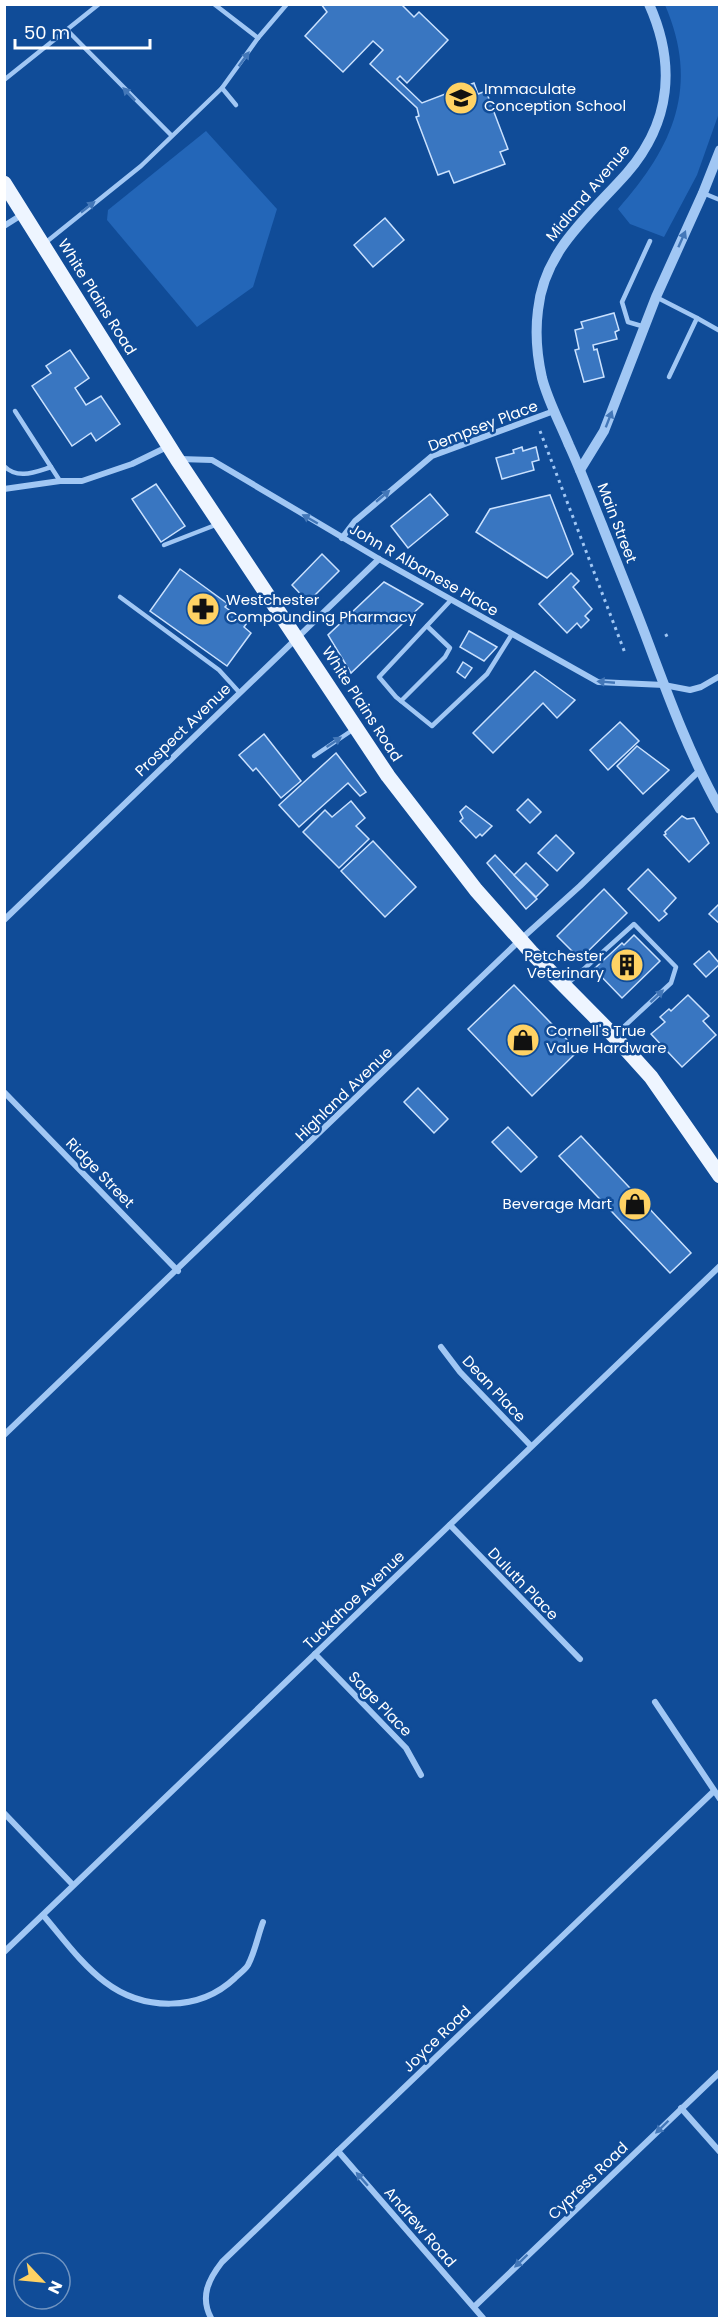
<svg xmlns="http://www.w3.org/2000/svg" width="724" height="2323" font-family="Poppins,sans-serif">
<rect width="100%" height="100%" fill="#104c98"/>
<g fill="#2366b8">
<path d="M665 5H718L719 113 697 175 664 237 630 224 618 209C674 146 700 86 665 5Z"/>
<path d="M206 131 277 209 253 287 197 327 107 220 108 210Z"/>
</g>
<g fill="#3976c1" stroke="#cae1fe" stroke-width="1.5">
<path d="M321 4H401L414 17 419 12 448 40 407 83 400 76 397 79 422 103 474 83 478 94 486 91 508 149 500 152 505 164 454 183 449 171 438 175 416 117 419 116 417 108 370 64 383 50 373 41 343 72 305 36 327 12Z"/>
<path d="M385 218 404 240 373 267 354 245Z"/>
<path d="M614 313 619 330 615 332 617 339 593 345 594 350 597 349 604 377 584 382 575 350 579 349 575 330 583 328 581 322Z"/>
<path d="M70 350 89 378 75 388 86 405 101 396 120 424 96 441 91 433 72 446 32 386 51 373 46 366Z"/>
<path d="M522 447 523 451 536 447 539 460 532 462 534 470 502 479 496 458 514 453 513 450Z"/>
<path d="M156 484 185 526 161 542 132 499Z"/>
<path d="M430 494 448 515 408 548 391 526Z"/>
<path d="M550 495 573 554 547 578 476 532 490 509Z"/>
<path d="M322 554 339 571 308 602 292 585Z"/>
<path d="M180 569 228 604 225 607 247 623 244 627 251 633 227 666 150 611Z"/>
<path d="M571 573 579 581 573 587 592 609 585 616 589 620 581 628 577 623 567 633 539 604Z"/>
<path d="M384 582 423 604 351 673 328 635Z"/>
<path d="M469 631 497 647 484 661 460 647Z"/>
<path d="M463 662 472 668 465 678 457 672Z"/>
<path d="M535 671 575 700 557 718 543 703 493 753 473 733Z"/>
<path d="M620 722 639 741 608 770 590 750Z"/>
<path d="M264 734 301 781 281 798 256 768 253 771 239 755Z"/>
<path d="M637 746 669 770 643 794 617 766Z"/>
<path d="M336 753 366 792 360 796 348 783 299 827 279 805Z"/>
<path d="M528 799 541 812 530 823 517 810Z"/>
<path d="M351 801 365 818 356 826 369 839 339 868 303 832 325 810 332 817Z"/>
<path d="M466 806 492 826 482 836 480 834 476 838 460 821 463 818 460 812Z"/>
<path d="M682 816 687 819 694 818 709 843 689 862 664 835 666 834 665 832Z"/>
<path d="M556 835 574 853 557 871 538 853Z"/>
<path d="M373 841 416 887 385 917 341 871Z"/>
<path d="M495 855 537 899 526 909 487 863Z"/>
<path d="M526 863 548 885 536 897 514 875Z"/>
<path d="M648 869 676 898 664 911 667 914 659 921 628 889Z"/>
<path d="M604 889 627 913 580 959 557 936Z"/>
<path d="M720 903V924L709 914Z"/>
<path d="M634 935 660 961 622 998 594 969 622 943 624 945Z"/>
<path d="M709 951 720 964 706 977 694 964Z"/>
<path d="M514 985 578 1051 532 1096 468 1029Z"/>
<path d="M688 995 709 1016 703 1021 716 1035 682 1067 651 1034 665 1022 660 1017 669 1009 671 1011Z"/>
<path d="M418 1088 448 1119 434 1133 404 1102Z"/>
<path d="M508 1127 537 1157 521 1172 492 1142Z"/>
<path d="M581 1136 691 1253 670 1273 559 1156Z"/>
</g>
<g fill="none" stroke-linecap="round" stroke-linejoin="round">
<g stroke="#a1c7f4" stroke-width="3" stroke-dasharray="3 4.5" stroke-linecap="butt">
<path d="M540 431 625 653H627"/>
<path d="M665 636 669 634"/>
</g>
<g stroke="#a1c7f4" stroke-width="4.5">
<path d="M214 4 258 38"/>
<path d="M67 30 171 135"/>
<path d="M4 80 99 4"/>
<path d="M222 88 236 105"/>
<path d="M703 193 720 200"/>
<path d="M45 243 141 166 222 88 258 38 287 4"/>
<path d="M656 297 697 318 669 377"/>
<path d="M697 318 720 331"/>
<path d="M645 327 628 322 622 302 650 241"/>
<path d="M15 411 60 481"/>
<path d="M4 466C18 480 35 472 51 467"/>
<path d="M164 545 218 524"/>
<path d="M120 597 219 670 239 692"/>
<path d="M451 600 379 677 396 697 432 726 487 674 512 634"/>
<path d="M401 701 445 657 450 648 427 626"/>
<path d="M314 756 354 729"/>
<path d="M566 985 634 924 676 967 671 983 616 1034"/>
</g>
<g stroke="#a1c7f4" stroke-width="6">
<path d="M4 226 23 214"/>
<path d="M180 459 212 460 379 559 598 682 664 685 690 690 701 687 720 676"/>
<path d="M4 489 60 481H82L132 464 169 446"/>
<path d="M342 538 355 521 432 456 554 411"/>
<path d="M4 920 379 559"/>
<path d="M4 1092 178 1271"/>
<path d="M441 1347 460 1372 531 1446"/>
<path d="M4 1435 520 940 580 886 700 770"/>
<path d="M450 1525 580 1659"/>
<path d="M315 1654 406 1748 421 1775"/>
<path d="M655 1702 720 1799"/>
<path d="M4 1813 73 1885"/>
<path d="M43 1915C62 1937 81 1964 105 1982 143 2011 199 2012 235 1978 239 1974 245 1970 248 1965 255 1952 258 1935 263 1922"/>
<path d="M4 1952 720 1266"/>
<path d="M681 2108 720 2152"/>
<path d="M338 2151 483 2318"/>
<path d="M474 2307 720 2072"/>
<path d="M211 2318C200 2297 208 2280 222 2262L714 1791"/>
</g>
<g stroke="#a1c7f4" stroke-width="10">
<path d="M649 4C676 64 671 122 627 173 590 215 544 250 538 310 535 333 537 356 542 378 548 401 560 423 569 445 581 471 591 498 602 525 616 561 631 597 645 634 667 693 689 754 720 809"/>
<path d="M580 470 604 431 656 297 703 193 720 150"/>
</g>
<path stroke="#eef5ff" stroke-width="15" d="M4 183 177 459 388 776 476 890 531 952 614 1036 651 1077 720 1176"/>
</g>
<defs><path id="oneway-solid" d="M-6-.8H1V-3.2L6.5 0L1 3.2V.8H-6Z" transform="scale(1.5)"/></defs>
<g fill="#4377b8">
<use href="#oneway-solid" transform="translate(244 59) rotate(-54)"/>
<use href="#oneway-solid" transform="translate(129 94) rotate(-134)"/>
<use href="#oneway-solid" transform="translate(88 207) rotate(-38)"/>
<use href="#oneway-solid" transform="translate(682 239) rotate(-66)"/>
<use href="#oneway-solid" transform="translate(609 419) rotate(-69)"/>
<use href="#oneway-solid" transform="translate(383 496) rotate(-40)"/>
<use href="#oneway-solid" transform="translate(310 519) rotate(-150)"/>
<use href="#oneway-solid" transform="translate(606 682) rotate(-175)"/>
<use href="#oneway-solid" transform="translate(334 742) rotate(-34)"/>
<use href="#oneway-solid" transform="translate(657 996) rotate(-43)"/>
<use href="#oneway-solid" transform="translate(662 2127) rotate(136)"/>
<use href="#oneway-solid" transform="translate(362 2179) rotate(-131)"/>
<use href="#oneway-solid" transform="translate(521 2261) rotate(136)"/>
</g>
<defs>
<symbol id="school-disc" viewBox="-11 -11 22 22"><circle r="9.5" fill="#ffd264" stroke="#104c98"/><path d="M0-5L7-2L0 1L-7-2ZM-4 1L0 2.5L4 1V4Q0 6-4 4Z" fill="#111"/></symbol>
<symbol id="pharmacy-disc" viewBox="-11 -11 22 22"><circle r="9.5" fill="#ffd264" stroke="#104c98"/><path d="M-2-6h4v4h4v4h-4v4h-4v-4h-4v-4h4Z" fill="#111"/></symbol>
<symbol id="building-disc" viewBox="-11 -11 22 22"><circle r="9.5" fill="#ffd264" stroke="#104c98"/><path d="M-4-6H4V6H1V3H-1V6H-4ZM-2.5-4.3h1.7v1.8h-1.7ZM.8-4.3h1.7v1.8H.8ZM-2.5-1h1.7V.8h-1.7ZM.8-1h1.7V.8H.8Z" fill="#111"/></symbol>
<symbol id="shop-disc" viewBox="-11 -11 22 22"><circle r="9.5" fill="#ffd264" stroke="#104c98"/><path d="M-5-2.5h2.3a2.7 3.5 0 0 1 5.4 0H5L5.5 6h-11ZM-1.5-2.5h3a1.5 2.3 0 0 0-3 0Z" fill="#111"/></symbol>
</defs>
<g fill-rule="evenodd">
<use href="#school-disc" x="442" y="79" width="38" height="38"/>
<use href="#pharmacy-disc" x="184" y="590" width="38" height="38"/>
<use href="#building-disc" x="608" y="946" width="38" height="38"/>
<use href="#shop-disc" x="504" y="1021" width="38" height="38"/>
<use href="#shop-disc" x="616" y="1185" width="38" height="38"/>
</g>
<g text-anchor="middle" stroke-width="5" stroke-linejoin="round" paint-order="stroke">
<g font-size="15" fill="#fff" stroke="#104c98" text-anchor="start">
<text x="484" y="94">Immaculate<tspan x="484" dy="17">Conception School</tspan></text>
<text x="226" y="605">Westchester<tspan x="226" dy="17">Compounding Pharmacy</tspan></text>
<text x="604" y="961" text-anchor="end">Petchester<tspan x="604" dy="17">Veterinary</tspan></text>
<text x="546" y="1036">Cornell's True<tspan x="546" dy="17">Value Hardware</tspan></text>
<text x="612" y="1209" text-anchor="end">Beverage Mart</text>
</g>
<g font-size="15" fill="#fff" stroke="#104c98">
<text transform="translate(588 193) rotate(-50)" y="5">Midland Avenue</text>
<text transform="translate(97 297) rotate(58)" y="5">White Plains Road</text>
<text transform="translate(483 426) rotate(-21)" y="5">Dempsey Place</text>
<text transform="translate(617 523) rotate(69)" y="5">Main Street</text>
<text transform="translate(424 570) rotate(30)" y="5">John R Albanese Place</text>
<text transform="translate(362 704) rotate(57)" y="5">White Plains Road</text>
<text transform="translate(183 730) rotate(-44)" y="5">Prospect Avenue</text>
<text transform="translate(344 1094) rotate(-44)" y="5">Highland Avenue</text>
<text transform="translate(100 1173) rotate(46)" y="5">Ridge Street</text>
<text transform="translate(494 1389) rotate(47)" y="5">Dean Place</text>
<text transform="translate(523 1584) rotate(46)" y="5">Duluth Place</text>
<text transform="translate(354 1600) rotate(-44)" y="5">Tuckahoe Avenue</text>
<text transform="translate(380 1704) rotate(46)" y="5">Sage Place</text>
<text transform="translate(437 2039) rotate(-44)" y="5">Joyce Road</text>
<text transform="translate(588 2181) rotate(-44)" y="5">Cypress Road</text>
<text transform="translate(420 2227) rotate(49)" y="5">Andrew Road</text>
</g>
</g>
<rect width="724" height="2323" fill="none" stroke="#ffffff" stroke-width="12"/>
<g transform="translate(42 2281) rotate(116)"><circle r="28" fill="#104c98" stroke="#7094c1" stroke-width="1.5"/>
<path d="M0-4.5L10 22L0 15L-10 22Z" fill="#ffd264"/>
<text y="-9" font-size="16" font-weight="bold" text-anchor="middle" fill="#ffffff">N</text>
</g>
<path d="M15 39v9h135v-9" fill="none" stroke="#ffffff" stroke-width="3"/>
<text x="24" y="39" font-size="18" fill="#ffffff" stroke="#104c98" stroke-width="4.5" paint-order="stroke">50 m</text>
</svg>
